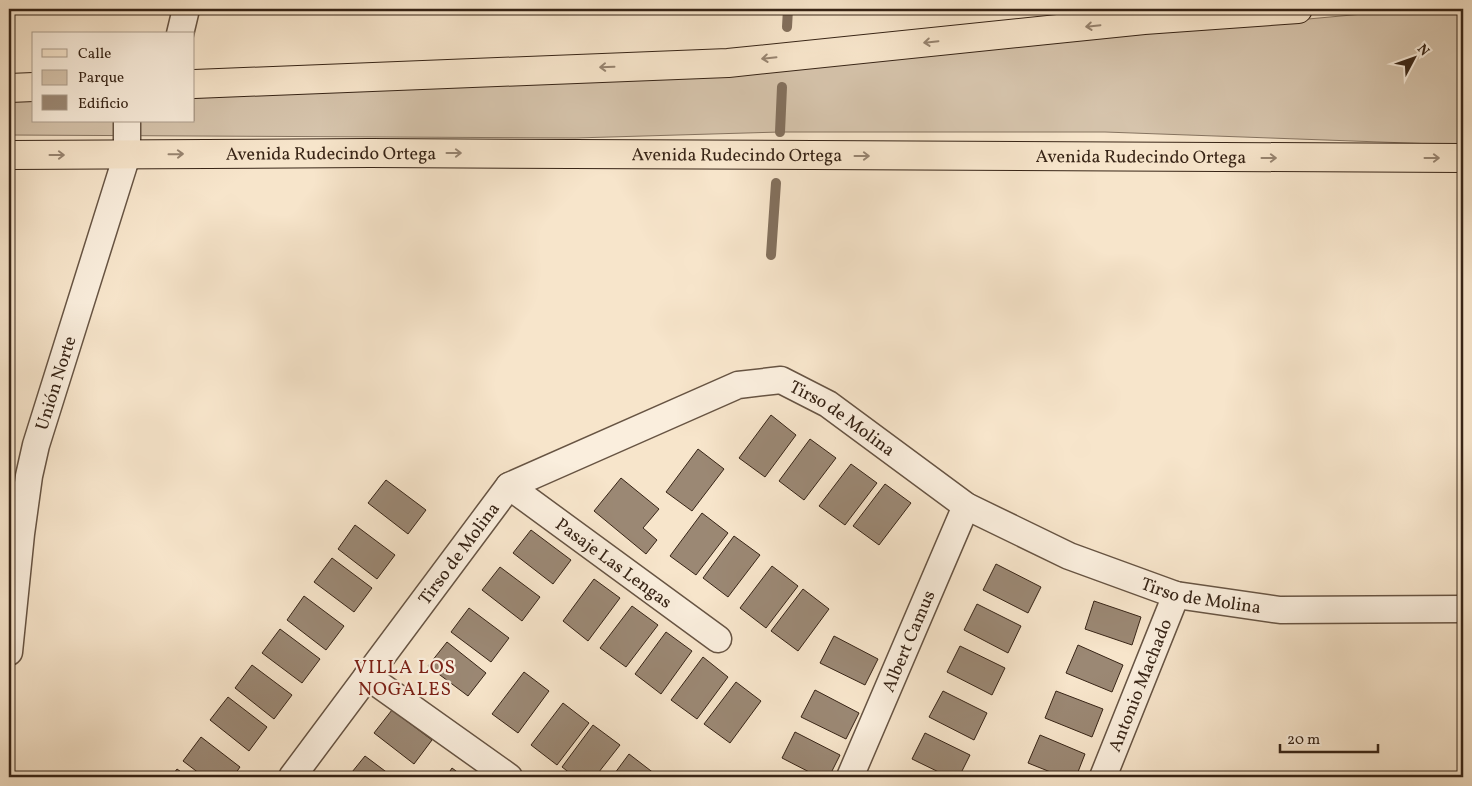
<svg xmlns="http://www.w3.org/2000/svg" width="1472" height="786" font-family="Vollkorn,serif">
<rect width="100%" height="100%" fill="#f7e5cb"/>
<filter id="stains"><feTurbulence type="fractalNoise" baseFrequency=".004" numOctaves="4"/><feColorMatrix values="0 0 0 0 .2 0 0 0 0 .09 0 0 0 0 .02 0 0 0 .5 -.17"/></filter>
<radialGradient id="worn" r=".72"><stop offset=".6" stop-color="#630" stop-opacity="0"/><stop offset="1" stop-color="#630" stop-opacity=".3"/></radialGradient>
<path fill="#d6c4ac" stroke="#867461" d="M1417 9H1463V145L1105 132H780L575 138 9 135V98H34V121H194V98L604 76 852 61Z"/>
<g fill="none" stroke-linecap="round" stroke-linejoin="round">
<g stroke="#83705d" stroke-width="10">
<path d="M787 27 788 9"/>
<path d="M780 132 782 87"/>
<path d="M771 255 776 183"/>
</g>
</g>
<g fill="#9b8874" stroke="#372416">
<path d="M771 415 796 435 765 477 739 458Z"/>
<path d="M810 439 836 458 804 500 779 481Z"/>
<path d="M698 449 724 469 692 511 666 492Z"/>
<path d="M851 464 877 483 845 525 819 506Z"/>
<path d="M621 478 659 509 643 528 657 540 646 554 594 511Z"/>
<path d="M386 480 426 510 408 534 368 503Z"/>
<path d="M885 484 911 503 879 545 853 526Z"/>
<path d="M702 513 728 533 696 575 670 556Z"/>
<path d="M355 525 395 555 377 579 338 549Z"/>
<path d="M531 530 571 560 553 584 513 553Z"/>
<path d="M734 536 760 555 728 597 703 578Z"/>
<path d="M332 558 372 588 354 612 314 582Z"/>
<path d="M996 564 1041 587 1028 613 983 590Z"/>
<path d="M772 566 798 586 766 628 740 608Z"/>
<path d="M500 567 540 597 522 621 482 590Z"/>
<path d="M594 579 620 598 588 641 563 621Z"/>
<path d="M803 589 829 609 798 651 771 631Z"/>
<path d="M304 596 344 626 326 650 287 620Z"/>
<path d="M1094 601 1141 617 1132 645 1085 629Z"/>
<path d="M977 604 1021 626 1008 653 964 630Z"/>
<path d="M632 606 658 625 626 667 600 648Z"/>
<path d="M469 608 509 638 491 662 451 632Z"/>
<path d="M280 629 320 659 302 683 262 653Z"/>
<path d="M666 632 692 651 661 694 635 674Z"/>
<path d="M834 636 878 659 865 685 820 663Z"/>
<path d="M447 642 486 673 468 696 428 666Z"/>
<path d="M1078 645 1123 665 1112 692 1066 673Z"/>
<path d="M960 646 1005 668 992 695 947 672Z"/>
<path d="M703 657 728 677 697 719 671 700Z"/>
<path d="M252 665 292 695 274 719 235 688Z"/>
<path d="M524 672 549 691 518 733 492 714Z"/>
<path d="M736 682 761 701 730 743 704 724Z"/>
<path d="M815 690 859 713 846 739 801 717Z"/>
<path d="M943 691 987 713 974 740 929 717Z"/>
<path d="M1056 691 1103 709 1092 737 1045 718Z"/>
<path d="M228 697 267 727 249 751 210 720Z"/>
<path d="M563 703 589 723 557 765 531 745Z"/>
<path d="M392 710 432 740 414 764 374 733Z"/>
<path d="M593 725 620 745 595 777H575L562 767Z"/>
<path d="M795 732 840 755 829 777H819L782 758Z"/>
<path d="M925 733 970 755 959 777H949L912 759Z"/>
<path d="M1040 735 1085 754 1076 777H1063L1028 763Z"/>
<path d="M201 737 240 767 233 777H204L183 761Z"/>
<path d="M629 754 655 774 653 777H612Z"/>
<path d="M365 756 393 777H348Z"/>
<path d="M452 768 464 777H446Z"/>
<path d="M177 769 188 777H171Z"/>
</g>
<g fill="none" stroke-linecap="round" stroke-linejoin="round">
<defs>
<g id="minor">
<path d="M180 34 186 9"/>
<path id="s1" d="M509 486 718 639"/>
<path id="s2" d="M9 652 21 534 29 476 36 445 127 155V121"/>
<path d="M367 676 509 777"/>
<path id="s3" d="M292 777 509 486 738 385 781 380 828 404 966 506 1069 556 1176 595 1280 610 1463 609"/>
<path id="s4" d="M850 777 966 506"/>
<path id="s5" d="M1103 777 1176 595"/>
</g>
<g id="primary">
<path d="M194 84 728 63 1144 20 1298 9"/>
<path d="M9 88 34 87"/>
<path id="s6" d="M9 155 370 153 1463 158"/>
</g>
</defs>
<use href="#minor" stroke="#675443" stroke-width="29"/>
<use href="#primary" stroke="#372416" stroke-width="30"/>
<use href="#minor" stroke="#faeedd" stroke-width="26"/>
<use href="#primary" stroke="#f7e5cb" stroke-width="28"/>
</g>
<defs><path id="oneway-shaft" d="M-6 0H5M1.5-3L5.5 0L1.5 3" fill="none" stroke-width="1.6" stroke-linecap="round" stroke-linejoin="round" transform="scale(1.25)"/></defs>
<g stroke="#978470">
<use href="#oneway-shaft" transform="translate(1093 26) rotate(174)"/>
<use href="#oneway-shaft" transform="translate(931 42) rotate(174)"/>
<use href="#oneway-shaft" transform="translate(769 58) rotate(174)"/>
<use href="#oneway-shaft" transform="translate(607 67) rotate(178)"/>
<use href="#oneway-shaft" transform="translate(454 153)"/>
<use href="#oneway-shaft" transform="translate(176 154) rotate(-1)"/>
<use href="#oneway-shaft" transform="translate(57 155)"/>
<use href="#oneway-shaft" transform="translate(862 156)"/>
<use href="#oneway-shaft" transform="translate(1269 158)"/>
<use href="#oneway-shaft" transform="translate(1432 158)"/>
</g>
<g text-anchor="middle" stroke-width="4.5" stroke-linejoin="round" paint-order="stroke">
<g font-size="18" fill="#372416" stroke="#faeedd">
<text dy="6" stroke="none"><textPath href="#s6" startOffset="322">Avenida Rudecindo Ortega</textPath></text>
<text dy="6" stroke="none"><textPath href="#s6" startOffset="728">Avenida Rudecindo Ortega</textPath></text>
<text dy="6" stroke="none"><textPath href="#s6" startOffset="1132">Avenida Rudecindo Ortega</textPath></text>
<text dy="6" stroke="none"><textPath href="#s2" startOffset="274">Unión Norte</textPath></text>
<text dy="6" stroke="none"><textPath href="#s3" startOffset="729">Tirso de Molina</textPath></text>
<text dy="6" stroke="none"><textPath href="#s3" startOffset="279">Tirso de Molina</textPath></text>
<text dy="6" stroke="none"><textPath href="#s1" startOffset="130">Pasaje Las Lengas</textPath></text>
<text dy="6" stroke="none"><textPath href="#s3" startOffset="1134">Tirso de Molina</textPath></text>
<text dy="6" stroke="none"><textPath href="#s4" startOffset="148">Albert Camus</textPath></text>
<text dy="6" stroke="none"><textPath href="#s5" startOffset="99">Antonio Machado</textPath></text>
</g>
<g font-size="19" letter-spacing="1" fill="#7a1f14" stroke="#faeedd">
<text x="405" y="673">VILLA LOS<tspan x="405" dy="22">NOGALES</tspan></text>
</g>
</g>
<rect width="1472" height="786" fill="none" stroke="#f7e5cb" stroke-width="30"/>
<rect x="10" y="10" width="1452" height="766" fill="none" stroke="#372416" stroke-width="2.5"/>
<rect x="15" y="15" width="1442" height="756" fill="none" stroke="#372416"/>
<rect x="32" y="32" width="162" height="90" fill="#faeedd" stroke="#ac9d8d"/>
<rect x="42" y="49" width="25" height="8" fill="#f7e5cb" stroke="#ac9d8d"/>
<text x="78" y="58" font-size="15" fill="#372416">Calle</text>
<rect x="42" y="70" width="25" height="15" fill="#d6c4ac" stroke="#ac9d8d"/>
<text x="78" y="82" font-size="15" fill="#372416">Parque</text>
<rect x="42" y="95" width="25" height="15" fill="#9b8874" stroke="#ac9d8d"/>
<text x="78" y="108" font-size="15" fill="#372416">Edificio</text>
<g transform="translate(1414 58) rotate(49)" stroke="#faeedd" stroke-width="4" paint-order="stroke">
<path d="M0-4L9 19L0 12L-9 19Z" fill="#372416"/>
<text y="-8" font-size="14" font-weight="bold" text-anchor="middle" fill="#372416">N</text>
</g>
<path d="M1280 744v8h98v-8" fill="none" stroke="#372416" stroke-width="2.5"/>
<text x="1287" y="744" font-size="15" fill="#372416" stroke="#faeedd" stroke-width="4" paint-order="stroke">20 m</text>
<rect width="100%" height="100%" filter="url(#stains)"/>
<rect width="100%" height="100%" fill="url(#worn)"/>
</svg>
